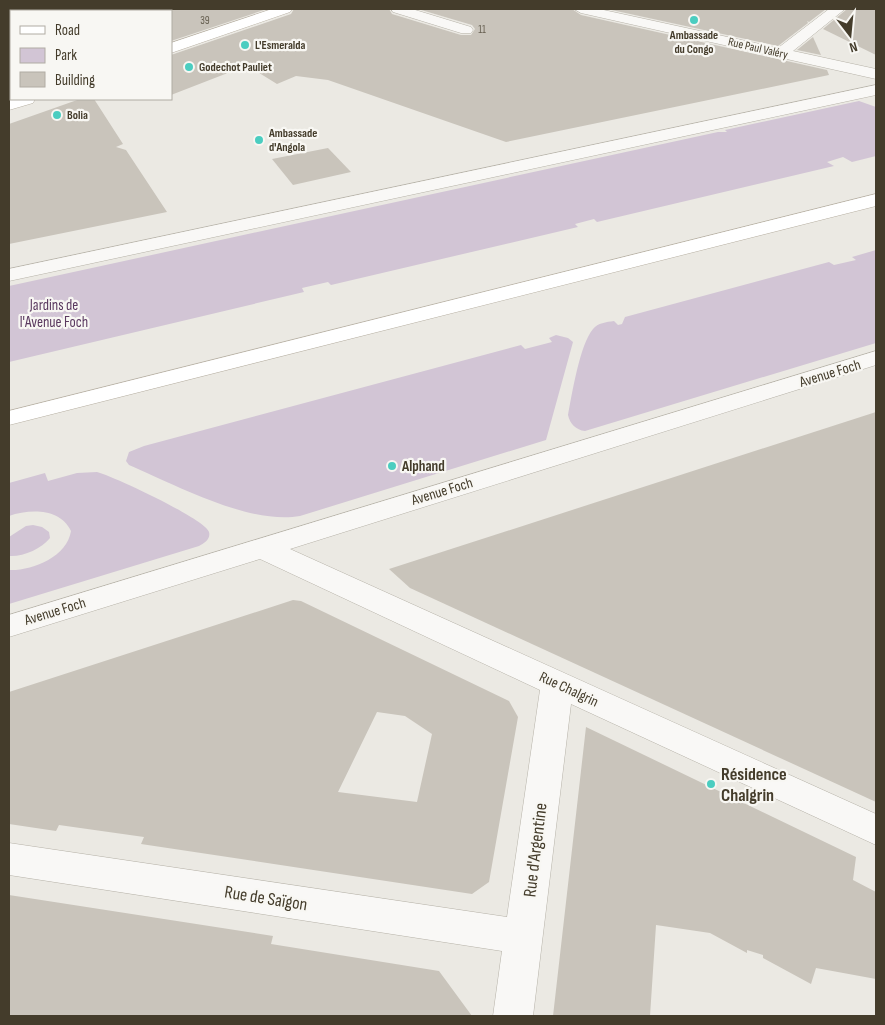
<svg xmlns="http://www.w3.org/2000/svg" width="885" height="1025" font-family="'Sofia Sans Condensed',sans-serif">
<rect width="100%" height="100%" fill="#ebe9e3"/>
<g fill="#d2c5d5">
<path d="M859 101 876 107V156L852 162 843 157 827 162 834 166 597 222 594 219 575 224 578 227 331 285 328 282 302 288 304 292 9 362V286L718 132H727L725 130Z"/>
<path d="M876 250V343L585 431C576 430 570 424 568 415 572 394 580 344 593 329 598 323 606 322 614 321L618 325 622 324 625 317 829 262 834 265 856 260 852 257Z"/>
<path d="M556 335 568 338 573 342 546 440 300 516C249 525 176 485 129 465L126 461 129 452 144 446 521 345 525 349 552 342 549 338Z"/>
<path d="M97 472C113 476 205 519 209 532 211 539 204 543 199 546L9 604V570C32 571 67 557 71 531 60 508 30 509 9 516V483L45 473 48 481 77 473Z"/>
<path d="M33 525 42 527 49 532 50 538C41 549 23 557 9 556V537L26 526Z"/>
</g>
<g fill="#c9c4bb" fill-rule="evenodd">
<path d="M171 9H267L171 41Z"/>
<path d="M294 9H389L392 14 461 35H471L475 29 472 25 418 9H572L581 15 827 70 829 75 506 142 328 80 296 76 277 84 256 71 238 69 171 95V55L291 14Z"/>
<path d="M607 9H826L809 22 807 21 808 23 778 46Z"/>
<path d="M847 9H876V55L823 29Z"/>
<path d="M813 37 821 55 797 50Z"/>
<path d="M80 99H94L123 144 116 147 126 150 167 212 9 244V124Z"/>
<path d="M328 148 351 172 293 185 272 159Z"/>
<path d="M876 412V802L410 588 389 569Z"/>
<path d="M293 600 301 601 509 701 518 717 489 882 472 894 141 844 144 837 59 825 56 831 9 824V692ZM377 712 405 716 432 734 417 802 338 792Z"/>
<path d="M586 727 856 857 853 880 876 892V979L816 968 811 984 763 958V955L747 950V953L710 933 656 925 650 1016H553Z"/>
<path d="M9 895 273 936 271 944 439 971 472 1016H9Z"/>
</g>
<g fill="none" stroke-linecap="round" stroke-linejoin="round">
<defs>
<g id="minor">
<path d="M391 9H412L471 27 473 30 471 33H461L393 12Z"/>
<path d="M574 9H599L778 48 829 9H845L793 51 876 69V79L581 13Z"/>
<path d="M876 85V95L9 281V269Z"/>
<path d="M876 351V365L290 549 876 814V845L571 704 533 1016H493L502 951 9 875V843L507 917 540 690 260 559 9 637V615Z"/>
</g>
<g id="major">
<path d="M272 9H292L290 12 171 53V43Z"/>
<path d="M35 99 33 103 9 110V100Z"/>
<path d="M876 194V206L9 425V411Z"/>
</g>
</defs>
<use href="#minor" stroke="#b6b2a8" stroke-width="1"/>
<use href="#major" stroke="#b7b0a3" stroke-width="1"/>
<use href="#minor" fill="#f9f8f6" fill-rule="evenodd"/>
<use href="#major" fill="#fff" fill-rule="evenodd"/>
</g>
<g fill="#4bcdc0" stroke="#f8f7f3" stroke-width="2">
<circle cx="694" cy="20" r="5"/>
<circle cx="245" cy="45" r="5"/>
<circle cx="189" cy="67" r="5"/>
<circle cx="57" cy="115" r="5"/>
<circle cx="259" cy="140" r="5"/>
<circle cx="392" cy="466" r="5"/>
<circle cx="711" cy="784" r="5"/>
</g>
<g text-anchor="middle" stroke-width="4.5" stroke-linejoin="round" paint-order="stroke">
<g font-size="11" fill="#655e4f">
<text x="205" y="24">39</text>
<text x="482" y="33">11</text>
</g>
<g font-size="12" font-weight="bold" fill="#443c2b" stroke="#f8f7f3" text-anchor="start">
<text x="694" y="39" text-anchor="middle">Ambassade<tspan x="694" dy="14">du Congo</tspan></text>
<text x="255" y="49">L'Esmeralda</text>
<text x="199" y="71">Godechot Pauliet</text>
<text x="67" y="119">Bolia</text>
<text x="269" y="137">Ambassade<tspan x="269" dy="14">d'Angola</tspan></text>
</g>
<g font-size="12" fill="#443c2b" stroke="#f8f7f3">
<text transform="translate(758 48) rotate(13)" y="4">Rue Paul Valéry</text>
</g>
<g font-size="15" fill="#5a395f" stroke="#f8f7f3">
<text x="54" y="310">Jardins de<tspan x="54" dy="17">l'Avenue Foch</tspan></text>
</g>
<g font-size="15" fill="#443c2b" stroke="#f8f7f3">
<text transform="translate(830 373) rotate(-17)" y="5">Avenue Foch</text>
<text transform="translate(442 491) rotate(-17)" y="5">Avenue Foch</text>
<text transform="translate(55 611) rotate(-17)" y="5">Avenue Foch</text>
<text transform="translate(569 689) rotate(25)" y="5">Rue Chalgrin</text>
</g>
<g font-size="15" font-weight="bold" fill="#443c2b" stroke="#f8f7f3" text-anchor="start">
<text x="402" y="471">Alphand</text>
</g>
<g font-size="18" font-weight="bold" fill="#443c2b" stroke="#f8f7f3" text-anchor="start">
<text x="721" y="780">Résidence<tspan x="721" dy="21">Chalgrin</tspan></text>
</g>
<g font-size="18" fill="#443c2b" stroke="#f8f7f3">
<text transform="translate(535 850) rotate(-83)" y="6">Rue d'Argentine</text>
<text transform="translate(266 898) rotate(9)" y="6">Rue de Saïgon</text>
</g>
</g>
<rect width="885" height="1025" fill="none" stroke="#443c2b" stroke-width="20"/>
<rect x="10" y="10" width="162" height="90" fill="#f8f7f3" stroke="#b0aca3"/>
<rect x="20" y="26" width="25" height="8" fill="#ffffff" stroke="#b0aca3"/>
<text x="55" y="35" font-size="15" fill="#443c2b">Road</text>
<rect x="20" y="48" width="25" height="15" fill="#d2c5d5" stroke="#b0aca3"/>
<text x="55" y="60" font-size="15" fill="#443c2b">Park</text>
<rect x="20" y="72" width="25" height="15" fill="#c9c4bb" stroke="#b0aca3"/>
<text x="55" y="85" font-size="15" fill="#443c2b">Building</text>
<g transform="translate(850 35) rotate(164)" stroke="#f8f7f3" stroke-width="4" paint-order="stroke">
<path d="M0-4L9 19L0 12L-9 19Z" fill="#443c2b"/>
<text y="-8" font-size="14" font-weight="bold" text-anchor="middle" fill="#443c2b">N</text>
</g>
</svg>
